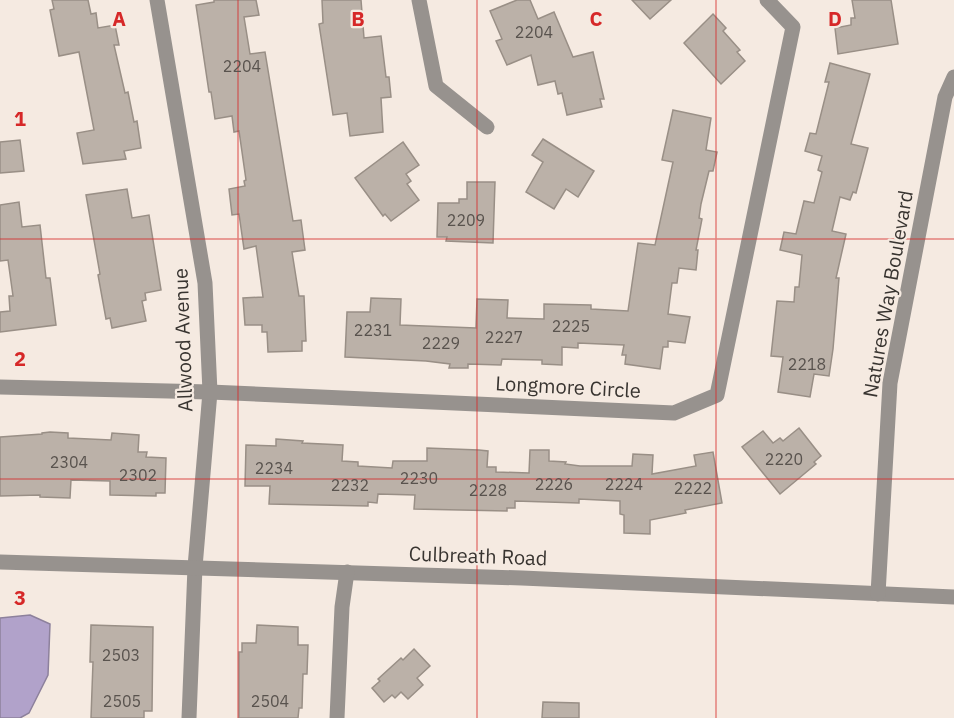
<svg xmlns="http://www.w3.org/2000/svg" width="954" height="718" font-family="'IBM Plex Sans',sans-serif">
<rect width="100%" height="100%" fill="#f5eae1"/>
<path fill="#b1a2ca" stroke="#8d819c" stroke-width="1.5" d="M30 615 50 624 48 675 29 713 20 718H0V618Z"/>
<g fill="#bbb1a8" stroke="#998f86" stroke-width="1.5">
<path d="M52 0H88L91 14 96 13 98 28 115 25 119 45H114L125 93 128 92 134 122 137 121 141 148 124 151 126 159 83 164 77 133 94 130 79 52 59 56 50 10 54 9Z"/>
<path d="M214 0H256L259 15 244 17 250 54 265 52 293 221 301 220 305 250 292 252 299 296H304L306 341H302V351L268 352 267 332H262V325H245L243 298 263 297 256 246 244 249 239 214 232 215 230 198 229 189 245 186 244 181 246 180 239 131 234 132 232 116 215 119 211 92H209L196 5 214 2Z"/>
<path d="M322 0H361L364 38 381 36 386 77H389L391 97 381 98 383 132 350 136 347 113 333 115 319 24 323 23Z"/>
<path d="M517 0H530L538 19 554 12 573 57 593 52 604 99H600L602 107 567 115 562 93 558 94 555 81 538 85 531 55 507 65 496 41 502 39 490 11Z"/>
<path d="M632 0H671L650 19Z"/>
<path d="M852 0H891L898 44 838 54 835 28 851 25V18H855Z"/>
<path d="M713 14 726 28 723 31 740 50 737 52 745 61 721 84 684 43Z"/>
<path d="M830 63 870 74 851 144 868 148 856 193 853 192 850 200 840 197 832 231 846 234 836 278H839L833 349 829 376 814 374 810 397 778 392 783 357 771 356 777 301 794 302 795 287H799L802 255 780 250 784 232 796 234 804 201 814 203 822 172 818 170 822 156 805 151 810 133 816 134 829 82H825Z"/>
<path d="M673 110 711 118 706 150 717 152 713 171H709L701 204 699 218 702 219 696 250H698L696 270 679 268 677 283H672L668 314 690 317 685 343 668 341V347H663L660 369 625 364 626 355H622L624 345 578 343V348L562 347V365L542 364V360L502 359 501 365 468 364V368H449L450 364 426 361 345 357 347 312H370L371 298 401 299 400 325 476 328 477 299 508 300 507 318 544 319V304L591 305V309L628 311 638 243 655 245 673 162 662 160Z"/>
<path d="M543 139 594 171 578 197 566 189 554 209 526 192 543 162 532 155Z"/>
<path d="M20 140 24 171 0 173V142Z"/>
<path d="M403 142 419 165 406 174 411 181 407 184 419 200 391 221 385 214 383 216 355 178Z"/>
<path d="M467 182H495L493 243 446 241 447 237H437L438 203H459V199H467Z"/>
<path d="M127 189 132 218 149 215 161 290 145 293 146 300 142 301 146 321 112 328 110 318 106 319 98 275 100 274 86 195Z"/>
<path d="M19 202 22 227 40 225 46 278H50L56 325 0 332V312L10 311 9 296H13L8 260 0 261V205Z"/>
<path d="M799 428 821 456 814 462 816 464 780 494 742 447 763 431 773 443 780 438 783 441Z"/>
<path d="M50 432 68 433V438L111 440 112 433 139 435 138 452H147L146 457 166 458 165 493H156V496L110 495V481L71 480 70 498 40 497V495L0 496V437L42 434V433Z"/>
<path d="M276 439 303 441 302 443 343 445 342 461 358 462V466L392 468 393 461H427V448L479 450 488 451 487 467H496V472L529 473 530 450H549V461L566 462 565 464 580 466H632L633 454 653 455 652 474 696 466 694 455 713 452 722 503 685 510 686 513 650 520V534L624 533V515L620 514V501L579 499V503L515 501V508H507V511L414 509 415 495 378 494 377 503 368 502V506L269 504 270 486H245L246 445 276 446Z"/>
<path d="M91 625 153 627 152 711H144V718H91L93 662H90Z"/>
<path d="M257 625 298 627V645H308L307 674H303L302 708H299L298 718H239V652H242V643H256Z"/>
<path d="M414 649 430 666 417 678 423 685 408 699 401 692 395 698 392 695 384 702 372 688 380 681 378 679 401 658 403 660Z"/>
<path d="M543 702 579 703V718H542Z"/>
</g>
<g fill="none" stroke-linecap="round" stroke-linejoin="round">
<g stroke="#97928e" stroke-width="15">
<path d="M157 0 205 283 210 392 195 567 189 718"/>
<path d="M419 0 436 86 487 127"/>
<path d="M0 387 210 392 674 413 717 395 793 27 767 0"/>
<path d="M0 562 522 578 954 597"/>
<path d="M878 594 890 383 945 97 954 77"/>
<path d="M337 718 342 607 347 572"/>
</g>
</g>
<path fill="none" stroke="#d62828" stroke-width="1.5" stroke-opacity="0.55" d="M238 0V718M477 0V718M716 0V718M0 239H954M0 479H954"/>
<g text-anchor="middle" stroke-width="4.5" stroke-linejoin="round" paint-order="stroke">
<g font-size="16" fill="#59534e">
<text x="534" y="38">2204</text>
<text x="242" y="72">2204</text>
<text x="466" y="226">2209</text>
<text x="571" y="332">2225</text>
<text x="373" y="336">2231</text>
<text x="504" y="343">2227</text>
<text x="441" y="349">2229</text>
<text x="807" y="370">2218</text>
<text x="784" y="465">2220</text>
<text x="69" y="468">2304</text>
<text x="274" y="474">2234</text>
<text x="138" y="481">2302</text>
<text x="419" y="484">2230</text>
<text x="554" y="490">2226</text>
<text x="624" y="490">2224</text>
<text x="350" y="491">2232</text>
<text x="693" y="494">2222</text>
<text x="488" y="496">2228</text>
<text x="121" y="661">2503</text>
<text x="122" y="707">2505</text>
<text x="270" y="707">2504</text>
</g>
<g font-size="20" fill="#383430" stroke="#f5eae1">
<text transform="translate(888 294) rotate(-80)" y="7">Natures Way Boulevard</text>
<text transform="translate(183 340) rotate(-92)" y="7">Allwood Avenue</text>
<text transform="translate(568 387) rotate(3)" y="7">Longmore Circle</text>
<text transform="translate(478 556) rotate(2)" y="7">Culbreath Road</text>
</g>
</g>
<g font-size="20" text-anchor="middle" font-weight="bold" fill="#d62828" stroke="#f5eae1" stroke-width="4.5" stroke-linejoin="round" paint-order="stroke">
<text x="119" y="26">A</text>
<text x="358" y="26">B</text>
<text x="596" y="26">C</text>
<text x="835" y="26">D</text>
<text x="20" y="126">1</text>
<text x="20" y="366">2</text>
<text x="20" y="605">3</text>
</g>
</svg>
